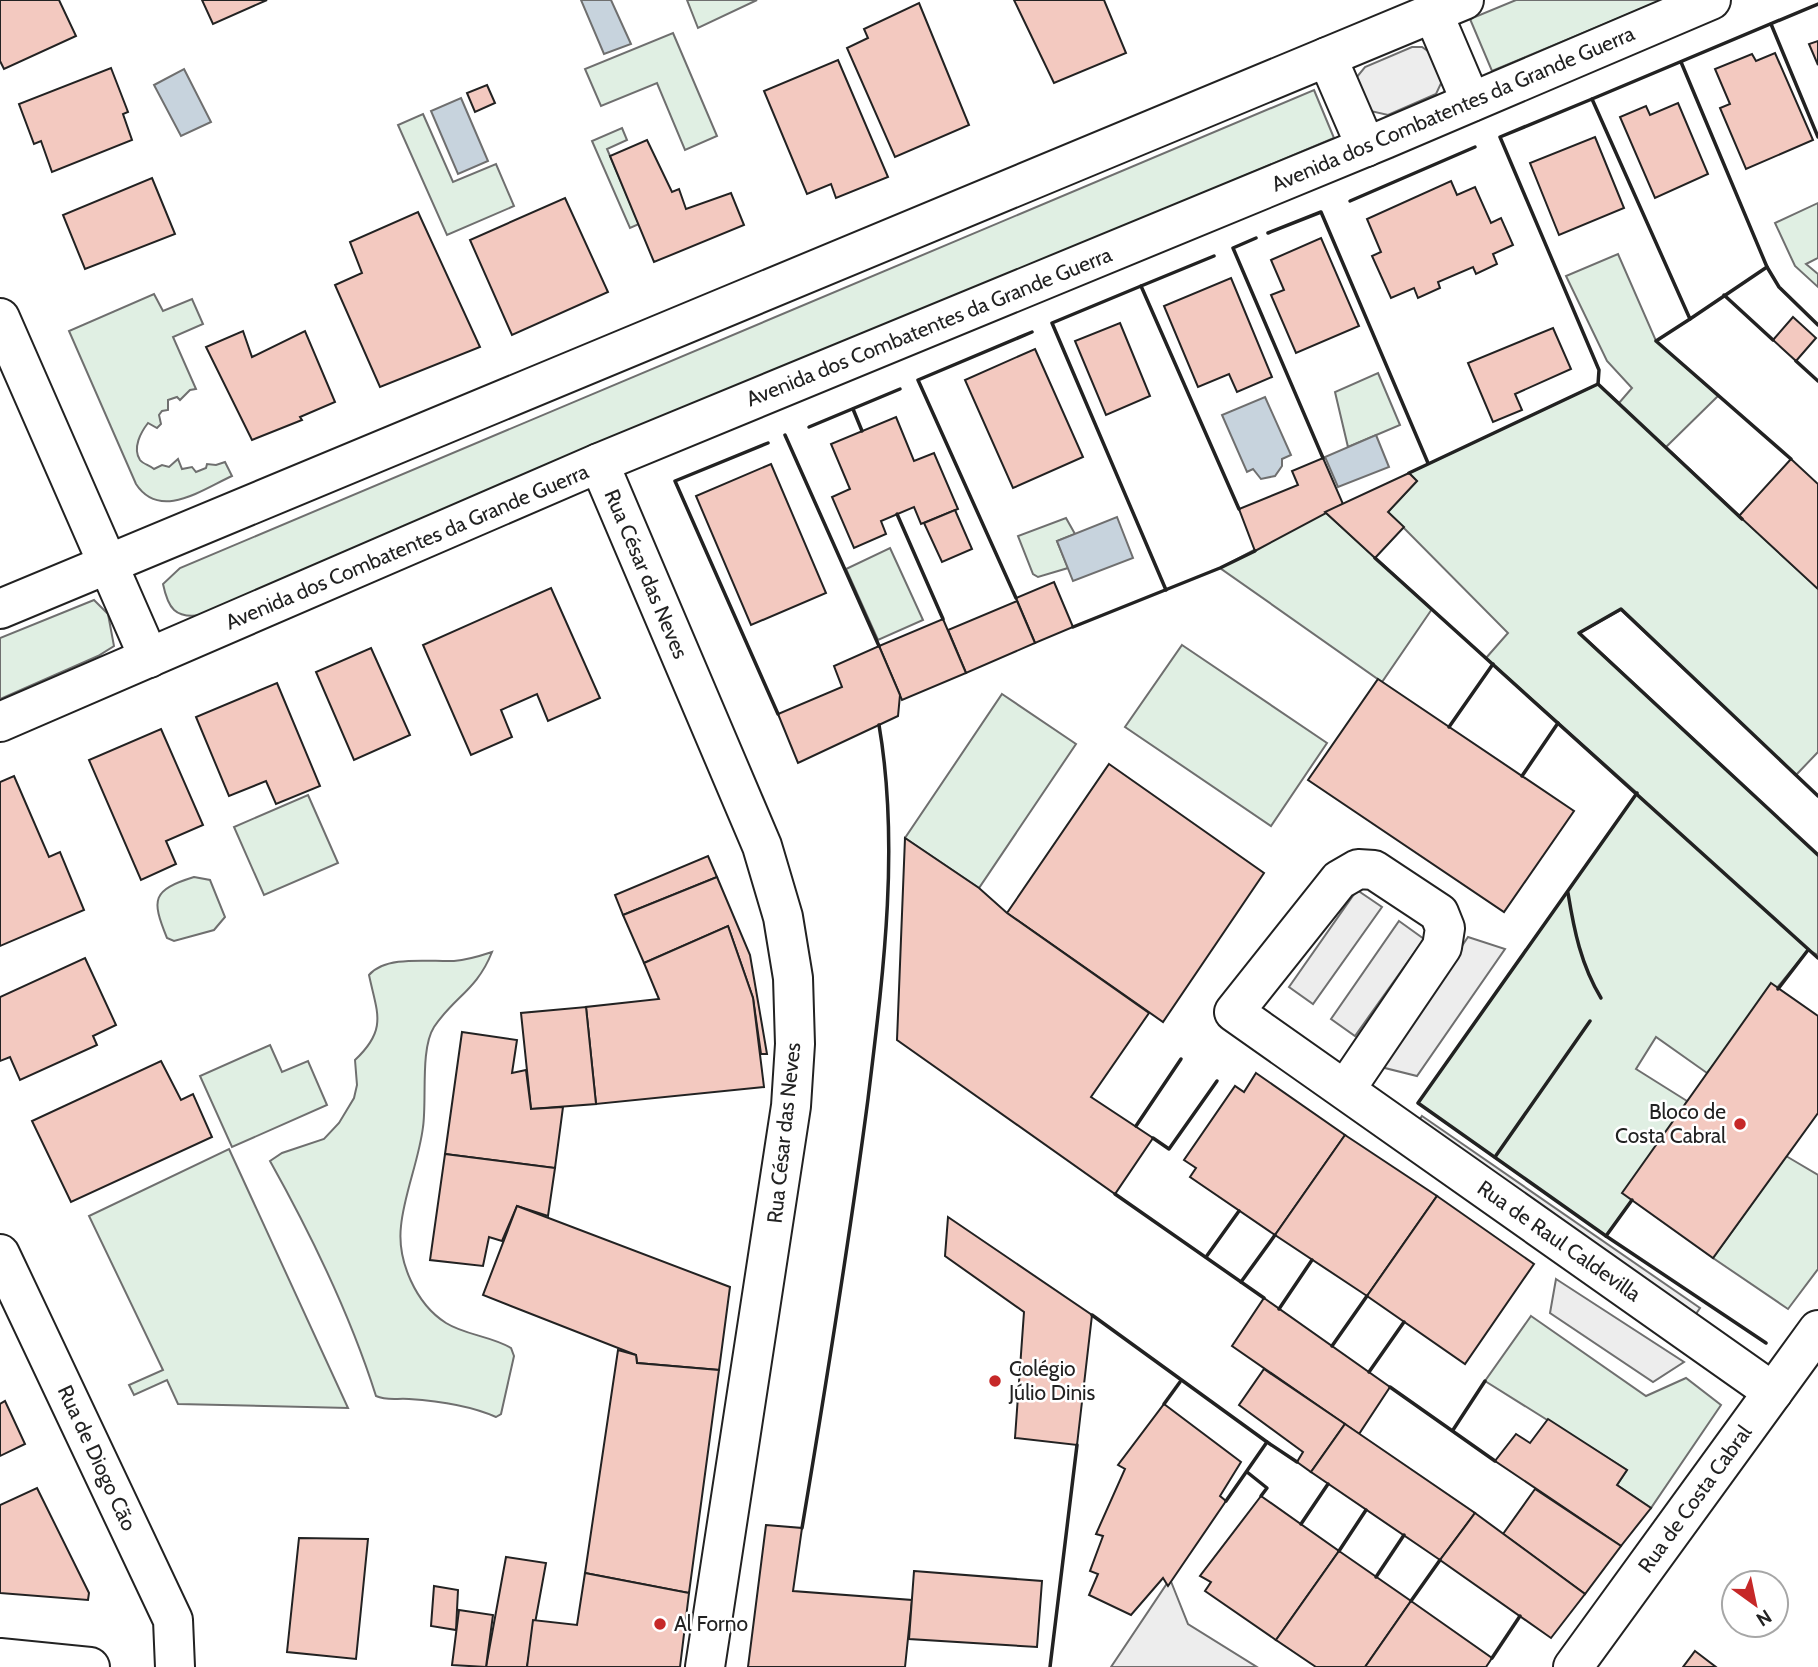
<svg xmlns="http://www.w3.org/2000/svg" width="1818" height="1667" font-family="Cabin,sans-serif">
<rect width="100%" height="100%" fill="#fff"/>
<g fill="#e0efe3" stroke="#6f6f6f" stroke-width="2">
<path d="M687 0H757L698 28Z"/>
<path d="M1516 0H1662L1492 71 1470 19Z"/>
<path d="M673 33 717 136 685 150 657 83 601 106 585 69Z"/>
<path d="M1314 90 1334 138 201 615C175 619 168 608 163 584L180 568Z"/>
<path d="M423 114 453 182 496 164 514 206 447 235 398 125Z"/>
<path d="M622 128 627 140 607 149 639 224 630 228 592 141Z"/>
<path d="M1818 203V258L1806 264 1818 274V287L1795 266 1775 223Z"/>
<path d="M1618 254 1656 341 1718 396 1666 447 1818 589V752L1796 775 1621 610 1580 633 1818 855V955L1808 950 1707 1073 1656 1037 1636 1069 1687 1101 1632 1200 1606 1236 1418 1103 1637 793 1486 658 1508 633 1388 512 1417 481 1409 473 1598 384 1619 403 1632 388 1607 361 1566 276Z"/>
<path d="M154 294 163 311 192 299 203 324 173 337 196 389 190 390 180 400 177 397 168 400V410L162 411 159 415 161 424 157 428 148 423C141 432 132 448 140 460 143 464 149 465 154 469L162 465 169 467 178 459 182 469 192 467 196 472 206 468 207 464 216 465 225 462 232 476C203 489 160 521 136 484L69 331Z"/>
<path d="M1378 373 1400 425 1348 447 1335 392Z"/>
<path d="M1325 512 1432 609 1382 682 1220 568Z"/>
<path d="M1066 518 1075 534 1057 541 1068 568 1038 577 1033 574 1018 536Z"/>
<path d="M890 548 923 620 878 640 846 569Z"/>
<path d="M94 600 108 614 114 646 98 656 0 699V638Z"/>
<path d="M1182 645 1327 743 1271 826 1125 727Z"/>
<path d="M1002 694 1076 744 979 888 905 838Z"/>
<path d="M308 795 338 863 264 895 234 827Z"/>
<path d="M194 877 210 880 225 917 214 930 174 941 167 938C151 899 152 890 194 877Z"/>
<path d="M492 952C477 990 454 997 434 1027 420 1049 427 1100 423 1127 419 1160 404 1194 401 1226 397 1261 416 1304 446 1323 465 1335 491 1336 511 1348L514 1356 501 1414 496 1417C469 1405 439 1401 409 1399 397 1398 387 1401 376 1396 350 1314 312 1236 270 1161L282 1153 324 1139 339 1123 354 1098 357 1085 355 1060C388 1029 377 1013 369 975 386 955 430 962 454 961 467 960 480 956 492 952Z"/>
<path d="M270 1045 282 1072 308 1061 327 1105 232 1147 200 1076Z"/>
<path d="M229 1149 348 1408 178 1404 167 1380 134 1395 129 1385 163 1370 89 1216Z"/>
<path d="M1786 1156 1818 1175V1269L1788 1309 1713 1258Z"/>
<path d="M1531 1316 1646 1396 1686 1378 1721 1405 1651 1508 1617 1485 1627 1470 1485 1381Z"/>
</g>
<g fill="#ededed" stroke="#6f6f6f" stroke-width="2">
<path d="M1412 47H1422L1435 56 1444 77 1436 94 1388 115 1366 110 1356 78 1365 67Z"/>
<path d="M1357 890 1382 907 1313 1004 1289 987Z"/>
<path d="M1399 921 1424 939 1355 1036 1331 1019Z"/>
<path d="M1468 937 1505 949 1417 1076 1381 1067Z"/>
<path d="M1422 1116 1700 1308 1691 1321 1413 1129Z"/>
<path d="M1556 1279 1684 1362 1653 1382 1550 1313Z"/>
<path d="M1170 1579 1188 1624 1257 1667H1111Z"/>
</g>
<g fill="#c7d3dd" stroke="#6f6f6f" stroke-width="2">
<path d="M581 0H611L631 44 604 54Z"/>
<path d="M184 69 211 122 181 136 154 85Z"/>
<path d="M461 98 488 161 458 174 431 111Z"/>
<path d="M1265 397 1291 455 1282 459V466L1275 476 1261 479 1253 469 1247 472 1222 415Z"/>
<path d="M1376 435 1389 467 1338 487 1325 457Z"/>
<path d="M1117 517 1133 558 1073 581 1057 541Z"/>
</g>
<g fill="#f3c9c0" stroke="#222" stroke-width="2">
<path d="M0 0H59L76 36 4 69 0 61Z"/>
<path d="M202 0H267L213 24Z"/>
<path d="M1014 0H1104L1126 53 1054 83Z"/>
<path d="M919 3 969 125 895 157 847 48 868 38 864 29Z"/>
<path d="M1818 41V65L1809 44Z"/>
<path d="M1775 53 1813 140 1746 169 1720 108 1730 104 1715 69 1752 54 1756 61Z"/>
<path d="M838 60 888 177 836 198 831 184 807 194 764 91Z"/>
<path d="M111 68 128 112 123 114 132 140 52 172 41 141 34 144 19 104Z"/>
<path d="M487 85 495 103 475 112 467 93Z"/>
<path d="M1678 103 1708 174 1655 198 1620 117 1646 106 1650 115Z"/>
<path d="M1595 137 1624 208 1559 235 1530 163Z"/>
<path d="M647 140 672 192 679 189 686 209 731 193 744 225 654 262 610 156Z"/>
<path d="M152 178 175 234 85 269 63 215Z"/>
<path d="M1451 181 1457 195 1475 187 1491 223 1501 218 1513 245 1493 254 1497 264 1476 274 1473 267 1438 282 1440 288 1418 298 1414 288 1391 298 1372 256 1381 252 1367 219Z"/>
<path d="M565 198 608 292 512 335 470 240Z"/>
<path d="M418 212 480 347 380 387 335 285 362 273 350 242Z"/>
<path d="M1321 238 1359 326 1296 353 1271 295 1284 290 1271 260Z"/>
<path d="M1231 278 1272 377 1237 392 1229 374 1198 387 1164 306Z"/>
<path d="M1793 317 1816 338 1796 361 1773 340Z"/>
<path d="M1120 323 1150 396 1106 415 1075 341Z"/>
<path d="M1553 328 1571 369 1515 394 1522 410 1493 422 1468 363Z"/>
<path d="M243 331 252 357 305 331 335 402 300 417 302 420 252 440 206 347Z"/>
<path d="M1035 349 1083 457 1013 488 965 380Z"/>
<path d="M896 417 914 461 934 453 958 509 921 524 914 507 881 521 886 534 854 548 832 497 850 489 831 444Z"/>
<path d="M1323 458 1343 504 1255 551 1239 509 1298 485 1292 471Z"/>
<path d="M1791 459 1818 484V589L1739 516Z"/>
<path d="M771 464 826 593 751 625 696 496Z"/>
<path d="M1409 473 1417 481 1388 512 1404 527 1375 558 1325 512Z"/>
<path d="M955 510 972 549 942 562 924 523Z"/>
<path d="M1054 582 1073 627 1035 643 1016 598Z"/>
<path d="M551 588 600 698 548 721 537 694 501 710 512 737 471 755 423 645Z"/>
<path d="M1017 601 1035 643 966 673 948 630Z"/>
<path d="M943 619 966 673 902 700 879 646Z"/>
<path d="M879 646 900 695 898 716 798 763 778 714 842 687 834 666Z"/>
<path d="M371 648 410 735 354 760 316 672Z"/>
<path d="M1378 679 1574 811 1504 912 1308 780Z"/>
<path d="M277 683 320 786 276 804 266 781 229 796 196 717Z"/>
<path d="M161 729 203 825 166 841 176 864 141 880 89 760Z"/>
<path d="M1109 764 1264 873 1163 1022 1007 913Z"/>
<path d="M14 776 49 857 60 852 84 910 0 946V782Z"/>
<path d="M905 838 979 888 1007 913 1149 1013 1091 1097 1153 1138 1115 1194 897 1040Z"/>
<path d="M708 856 717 877 623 915 615 895Z"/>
<path d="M717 877 750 955 767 1054H761L753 998 728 926 644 963 623 915Z"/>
<path d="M728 926 753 998 764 1087 596 1104 586 1007 659 999 644 963Z"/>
<path d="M85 958 116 1025 93 1036 97 1045 20 1080 10 1057 0 1061V997Z"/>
<path d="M1771 983 1818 1016V1113L1713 1258 1622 1193Z"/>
<path d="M586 1007 596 1104 531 1109 521 1013Z"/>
<path d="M462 1032 517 1040 512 1073 526 1070 531 1109 563 1107 555 1168 445 1154Z"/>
<path d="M161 1061 181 1100 193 1094 212 1137 71 1202 32 1121Z"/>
<path d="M1256 1073 1345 1135 1275 1235 1190 1177 1196 1168 1184 1160 1235 1086 1244 1092Z"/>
<path d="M1345 1135 1437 1196 1367 1296 1275 1235Z"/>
<path d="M445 1154 555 1168 548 1216 517 1206 502 1241 489 1237 483 1266 430 1260Z"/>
<path d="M1437 1196 1534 1264 1465 1364 1367 1296Z"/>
<path d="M517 1206 730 1287 719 1370 637 1363 636 1355 483 1295Z"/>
<path d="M948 1217 1092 1315 1077 1445 1015 1438 1024 1312 945 1256Z"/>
<path d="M1264 1298 1390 1387 1359 1434 1232 1346Z"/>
<path d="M618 1350 636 1355 637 1363 719 1370 689 1593 585 1573Z"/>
<path d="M1264 1369 1345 1424 1311 1472 1297 1462 1303 1452 1239 1405Z"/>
<path d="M5 1401 25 1444 0 1456V1404Z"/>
<path d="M1164 1404 1241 1462 1220 1496 1226 1501 1168 1586 1163 1578 1131 1615 1089 1595 1098 1574 1090 1571 1103 1536 1096 1534 1125 1469 1118 1465Z"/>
<path d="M1548 1419 1627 1470 1617 1485 1651 1508 1621 1546 1495 1461 1516 1434 1530 1443Z"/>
<path d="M1345 1424 1475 1513 1440 1560 1311 1472Z"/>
<path d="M37 1488 89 1593 88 1600 0 1593V1505Z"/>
<path d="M1535 1489 1621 1546 1585 1594 1503 1534Z"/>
<path d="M1261 1496 1339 1551 1276 1640 1205 1591 1211 1582 1200 1576Z"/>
<path d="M1475 1513 1585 1594 1551 1638 1440 1560Z"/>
<path d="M766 1525 802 1528 793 1591 912 1600 905 1667H748Z"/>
<path d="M299 1538 368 1539 356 1659 287 1652Z"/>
<path d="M1339 1551 1411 1601 1365 1667H1316L1276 1640Z"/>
<path d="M506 1557 546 1563 527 1667H486Z"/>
<path d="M914 1571 1042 1581 1037 1647 909 1639Z"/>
<path d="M585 1573 689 1593 680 1667H527L533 1620 577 1625Z"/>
<path d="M434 1586 458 1590 456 1630 431 1626Z"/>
<path d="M1411 1601 1492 1658 1486 1667H1365Z"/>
<path d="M459 1610 493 1615 486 1667 452 1665Z"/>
<path d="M1695 1651 1716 1667H1683Z"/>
</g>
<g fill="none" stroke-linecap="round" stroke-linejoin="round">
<defs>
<g id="minor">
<path d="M1433 13 1471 102"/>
<path d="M1327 57 1366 147"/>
<path d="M0 318 149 658"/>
<path d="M599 463 762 846 783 917 793 978 795 1044 791 1106 705 1667"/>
<path d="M1345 1090 1442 947 1445 928 1439 913 1374 870 1358 869 1339 880 1234 1012 1773 1392"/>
<path d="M0 1254 173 1620 175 1667"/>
<path d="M0 1658 90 1667"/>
</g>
<g id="major">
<path d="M0 609 1464 0"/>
<path d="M0 722 599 463 1385 139 1711 0"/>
<path d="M1573 1667 1818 1330"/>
</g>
</defs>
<use href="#minor" stroke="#222" stroke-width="42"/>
<use href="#major" stroke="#222" stroke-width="42"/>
<use href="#minor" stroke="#fff" stroke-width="38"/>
<use href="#major" stroke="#fff" stroke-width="38"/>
<g stroke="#222" stroke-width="3.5">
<path d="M1771 24 1818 137"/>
<path d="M1681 62 1767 267 1690 319 1592 99 1818 4"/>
<path d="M1592 99 1500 137 1599 370 1598 384 1742 519"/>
<path d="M1350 201 1475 147"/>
<path d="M1268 233 1321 212 1428 463"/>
<path d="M1256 238 1233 248 1323 458"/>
<path d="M1214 256 1141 286 1239 509"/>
<path d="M1767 267 1779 287 1818 325"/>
<path d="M1141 286 1052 323 1166 590"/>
<path d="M1724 295 1773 340"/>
<path d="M1690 319 1656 341 1791 459"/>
<path d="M1796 361 1818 381"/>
<path d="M853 409 862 431"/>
<path d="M809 427 900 389"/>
<path d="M785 435 879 646"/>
<path d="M768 443 675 481 778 714"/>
<path d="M1409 473 1598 384"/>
<path d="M897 514 943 619"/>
<path d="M1375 558 1818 958"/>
<path d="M1016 598 918 380 1032 332"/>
<path d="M1073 627 1220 568 1255 551"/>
<path d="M1449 727 1493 664"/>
<path d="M1522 776 1558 723"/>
<path d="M1637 793 1418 1103 1606 1236 1766 1343"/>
<path d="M1818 796 1621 609 1579 633 1818 855"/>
<path d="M1568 893C1574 930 1581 965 1601 998"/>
<path d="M1778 989 1808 950"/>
<path d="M1136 1126 1181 1059"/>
<path d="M1153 1138 1169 1149 1217 1081"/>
<path d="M1495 1157 1590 1021"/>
<path d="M1115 1194 1264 1298"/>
<path d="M1606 1236 1632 1200"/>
<path d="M1206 1257 1239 1211"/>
<path d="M1241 1282 1275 1235"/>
<path d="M1279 1309 1312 1260"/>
<path d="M1092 1315 1267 1442"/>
<path d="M1332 1346 1367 1296"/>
<path d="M1369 1372 1404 1322"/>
<path d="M1390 1387 1495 1461"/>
<path d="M1164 1404 1180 1382"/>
<path d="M1453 1430 1485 1381"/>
<path d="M1247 1472 1267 1488 1261 1496"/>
<path d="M1226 1501 1267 1442 1297 1462"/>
<path d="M1301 1524 1328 1484"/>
<path d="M802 1528C826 1385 849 1243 868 1099 883 976 900 847 879 725"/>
<path d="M1339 1551 1366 1510"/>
<path d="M1376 1577 1404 1535"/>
<path d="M1411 1601 1440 1560"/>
<path d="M1492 1658 1520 1616"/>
<path d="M1050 1667 1077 1445"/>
</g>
</g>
<g fill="#c62828" stroke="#fff" stroke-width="2.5">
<circle cx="1740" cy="1124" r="7"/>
<circle cx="995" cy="1381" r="7"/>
<circle cx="660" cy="1624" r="7"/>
</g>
<g text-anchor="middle" stroke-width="5" stroke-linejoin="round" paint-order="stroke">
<g font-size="21" fill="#222" stroke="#fff">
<text transform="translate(1453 109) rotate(-23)" y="7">Avenida dos Combatentes da Grande Guerra</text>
<text transform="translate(929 327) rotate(-22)" y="7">Avenida dos Combatentes da Grande Guerra</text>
<text transform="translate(407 547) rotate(-23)" y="7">Avenida dos Combatentes da Grande Guerra</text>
<text transform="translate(646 574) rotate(67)" y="7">Rua César das Neves</text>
<text transform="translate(784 1133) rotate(-84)" y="7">Rua César das Neves</text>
<text transform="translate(1559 1241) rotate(35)" y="7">Rua de Raul Caldevilla</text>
<text transform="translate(97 1458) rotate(65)" y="7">Rua de Diogo Cão</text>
<text transform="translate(1695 1499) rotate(-54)" y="7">Rua de Costa Cabral</text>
</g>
<g font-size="21" fill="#222" stroke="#fff" text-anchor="start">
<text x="1726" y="1119" text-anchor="end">Bloco de<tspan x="1726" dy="24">Costa Cabral</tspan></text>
<text x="1009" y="1376">Colégio<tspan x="1009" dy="24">Júlio Dinis</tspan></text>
<text x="674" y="1631">Al Forno</text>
</g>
</g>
<g transform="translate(1755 1604) rotate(147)"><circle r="33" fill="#ffffff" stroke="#a7a7a7" stroke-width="2"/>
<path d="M0-5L12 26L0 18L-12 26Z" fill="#c62828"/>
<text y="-10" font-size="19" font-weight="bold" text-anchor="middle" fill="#222222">N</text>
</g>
</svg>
